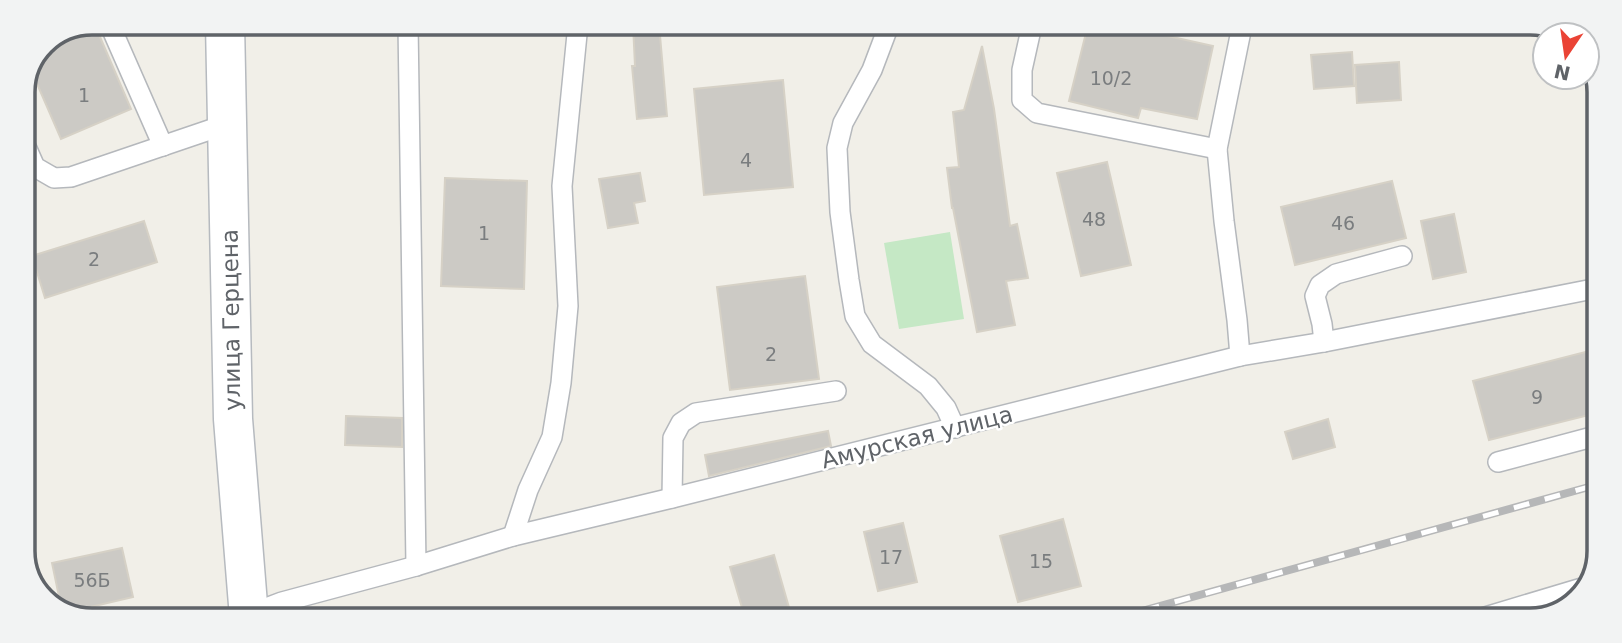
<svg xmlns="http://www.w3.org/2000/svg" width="1622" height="643" font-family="'DejaVu Sans',sans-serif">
<rect width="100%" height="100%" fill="#f1efe8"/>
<path fill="#c5e8c5" d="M950 232 964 319 899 329 884 243Z"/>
<g fill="#cccac5" stroke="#d6d1c6" stroke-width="2">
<path d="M94 23 131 109 61 139 31 70 43 43Z"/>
<path d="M633 24H659L667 116 637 119 632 66H635Z"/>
<path d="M1088 25 1161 26 1159 34 1213 46 1197 119 1141 108 1138 118 1069 101Z"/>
<path d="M982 46 994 109 1010 226 1017 224 1028 278 1006 281 1015 325 977 332 953 208H952L947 168 959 167 953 112 964 110Z"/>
<path d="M1352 52 1354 86 1314 89 1311 55Z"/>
<path d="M1399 62 1401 100 1357 103 1355 65Z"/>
<path d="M783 80 793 187 704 195 694 89Z"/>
<path d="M1107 162 1131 265 1081 276 1057 173Z"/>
<path d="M640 173 645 201 634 203 638 223 608 228 599 179Z"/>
<path d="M445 178 527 181 524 289 441 286Z"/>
<path d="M1392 181 1406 238 1295 265 1281 207Z"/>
<path d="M1454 214 1466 272 1433 279 1421 221Z"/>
<path d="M144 221 157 262 45 298 32 256Z"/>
<path d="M805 276 819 379 730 390 717 287Z"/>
<path d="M1597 349V413L1489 440 1473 381Z"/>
<path d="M346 416 402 418V447L345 445Z"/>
<path d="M1328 419 1335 447 1293 459 1285 432Z"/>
<path d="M828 431 831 446 709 476 705 455Z"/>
<path d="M1063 519 1081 586 1018 602 1000 536Z"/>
<path d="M903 523 917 582 878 591 864 532Z"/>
<path d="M122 548 133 597 65 613 62 611 52 563Z"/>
<path d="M774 555 792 618H745L730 567Z"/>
</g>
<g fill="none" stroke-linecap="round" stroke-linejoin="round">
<defs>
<g id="lane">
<path d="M109 23 163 146"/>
<path d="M408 24 416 566"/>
<path d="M889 25 872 70 843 123 837 148 840 212 849 280 855 316 872 344 928 386 946 408 955 428"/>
<path d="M1032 25 1022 70V100L1037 113 1217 149"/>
<path d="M23 140 35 167 54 178 71 177 227 124"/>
<path d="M1324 342 1322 324 1315 296 1320 285 1336 274 1402 256"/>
<path d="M1240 356 1237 320 1224 221 1217 149 1242 26"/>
<path d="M1498 462 1596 436"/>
<path d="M672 498 673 438 681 423 696 413 836 391"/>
<path d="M513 536 528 490 552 437 561 383 568 306 562 186 578 24"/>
<path d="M245 616 282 602 416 566 513 536 672 498 1240 356 1324 342 1598 288"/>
<path d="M1475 620 1585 587"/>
</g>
<path id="secondary" d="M225 23 233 419 249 617"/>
</defs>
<use href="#lane" stroke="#b5b8bc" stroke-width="22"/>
<use href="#secondary" stroke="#b6babf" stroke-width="41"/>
<use href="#lane" stroke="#fff" stroke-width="19"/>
<use href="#secondary" stroke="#fff" stroke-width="38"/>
<defs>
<path id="rail" d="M1113 619 1596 485"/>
</defs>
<use href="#rail" stroke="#b6b7b8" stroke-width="8"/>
<use href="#rail" stroke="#fff" stroke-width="5" stroke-dasharray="16" stroke-linecap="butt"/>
</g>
<g text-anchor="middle" stroke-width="5" stroke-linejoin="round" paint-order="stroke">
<g font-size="19" fill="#7a7d7f">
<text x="1111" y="85">10/2</text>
<text x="84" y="102">1</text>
<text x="746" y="167">4</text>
<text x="1094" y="226">48</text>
<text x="1343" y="230">46</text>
<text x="484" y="240">1</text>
<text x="94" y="266">2</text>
<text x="771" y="361">2</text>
<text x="1537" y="404">9</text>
<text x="891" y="564">17</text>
<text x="1041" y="568">15</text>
<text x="92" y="587">56Б</text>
</g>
<g font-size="23" fill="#5f6368" stroke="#fff">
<text transform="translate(231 320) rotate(-91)" y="8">улица Герцена</text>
<text transform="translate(917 437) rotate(-14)" y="8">Амурская улица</text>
</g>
</g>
<path d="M0 0H1622V643H0ZM92 35H1530A57 57 0 0 1 1587 92V551A57 57 0 0 1 1530 608H92A57 57 0 0 1 35 551V92A57 57 0 0 1 92 35Z" fill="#f2f3f3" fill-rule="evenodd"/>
<path fill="none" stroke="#5f6368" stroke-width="3.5" d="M92 35H1530A57 57 0 0 1 1587 92V551A57 57 0 0 1 1530 608H92A57 57 0 0 1 35 551V92A57 57 0 0 1 92 35Z"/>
<g transform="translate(1566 56) rotate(193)"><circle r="33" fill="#ffffff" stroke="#bfc1c3" stroke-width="2"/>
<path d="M0-5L12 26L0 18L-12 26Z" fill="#ea4335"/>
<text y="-10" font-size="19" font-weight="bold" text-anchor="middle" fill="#5f6368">N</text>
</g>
</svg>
